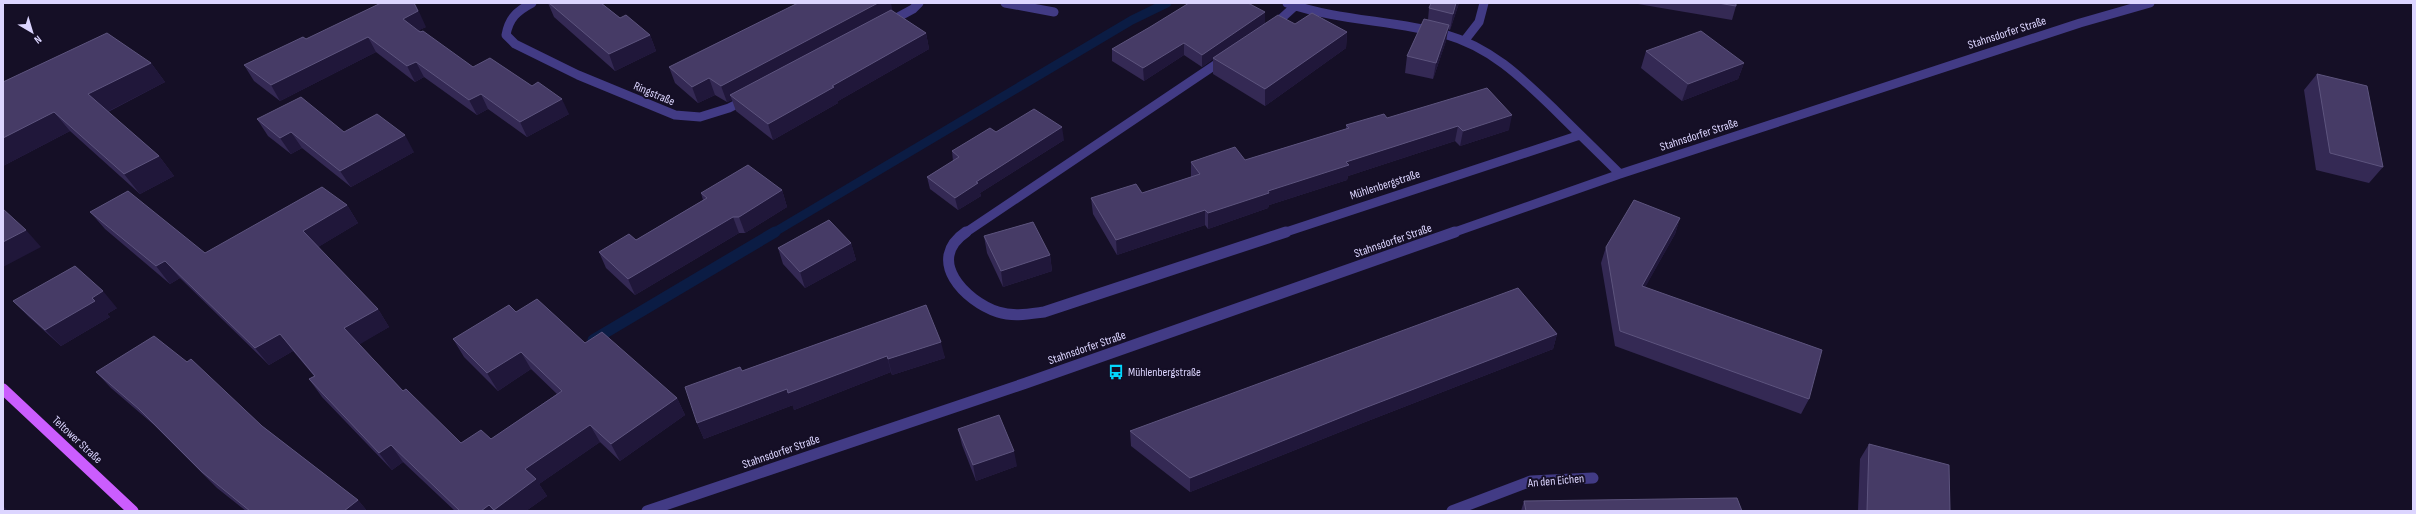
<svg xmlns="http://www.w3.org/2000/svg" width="2416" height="514" viewBox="0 0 2416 514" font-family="'Sofia Sans Condensed',sans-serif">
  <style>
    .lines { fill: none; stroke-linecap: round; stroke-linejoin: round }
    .stream-far1 { stroke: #0b1c44; stroke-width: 9 }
    .stream { stroke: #0b1c44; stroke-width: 11 }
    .minor-far1 { stroke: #423b85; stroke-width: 9 }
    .minor { stroke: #423b85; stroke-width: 11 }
    .major { stroke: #cb5dfe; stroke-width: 11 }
    .wall { fill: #342954 }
    .shaded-wall { fill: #20173a }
    .building { fill: #463b66; stroke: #5d547e }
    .labels { text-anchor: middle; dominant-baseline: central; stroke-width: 4; stroke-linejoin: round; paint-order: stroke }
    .street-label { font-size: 12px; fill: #dcd5ff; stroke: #150f26 }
    .poi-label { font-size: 12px; fill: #dcd5ff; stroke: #150f26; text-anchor: start }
  </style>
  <rect width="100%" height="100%" fill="#150f26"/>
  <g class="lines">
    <path class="stream-far1" d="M773,233l359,-213 35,-17"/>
    <path class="stream" d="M593,340l182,-108"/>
    <path class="minor-far1" d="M532,3c-15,8 -23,15 -26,32l9,9 63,31 97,40 25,2 29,-9 16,-8
      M1005,3l49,9
      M1287,3c51,18 105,17 157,31 46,13 76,42 109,74 22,22 45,44 67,66
      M889,22l24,-13 6,-6
      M1273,26l22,-20
      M1465,40l14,-18 5,-19
      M965,233l259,-174
      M1283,233l297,-98
      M1452,233l168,-59 460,-151 70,-20"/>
    <path class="minor" d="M966,232c-41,28 -1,69 32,80 15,5 31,2 46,0l242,-80
      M647,511l379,-128 429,-151
      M1452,511l79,-30 62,-3"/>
    <path class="major" d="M3,389l130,122"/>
  </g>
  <path class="wall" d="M548,3h53l19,15 30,17 6,16 -41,20 -61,-54z
    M1459,3l-9,27 -2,-1 -2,12 -13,38 -28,-6 2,-17 21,-36 1,-12z
    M1632,3h104v3l-4,14z
    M892,11l34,22 3,16 -91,52v2l-65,37 -37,-29 -4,-11 -5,2 -12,-7 -17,8 -23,-20 -6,-16z
    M1265,12v11l30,1 52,8 -1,16 -81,58 -52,-32v-15l-11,8 -18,-12 -40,26 -32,-20v-12z
    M426,27l-7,3 54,37 96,47 -42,23 -39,-28 -11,6 -53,-38 -9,5 -39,-30 -96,49 -26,-20 -10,-16 62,-26z
    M1646,51l98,12 -6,16 -56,22 -41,-33z
    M151,63l14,19 -57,30 51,44 15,20 -34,18 -70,-63 -67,35v-84z
    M2317,74l66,93 -14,16 -53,-13 -12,-80z
    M1387,118l122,12 -49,16 -5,-5 -107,35 -1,4 -78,25 -1,3 -60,21 -3,-4 -88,30 -24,-41 -2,-16 51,-5 49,-16v-15l54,-2 101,-31v-4z
    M257,119l87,13 70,20 -63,35 -49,-39 -11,6 -23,-18z
    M996,132l68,8 -84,53 1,3 -23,14 -28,-21 -3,-12 26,-16 -1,-10z
    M782,190l5,17 -42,26h-6l-104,62 -29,-27 -7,-16 37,-12 67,-40 -2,-7z
    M347,205l11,18 -40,24 60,62 11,18 -30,17 44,47 58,52 30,-4 66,-45 -26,-25 -33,22 -34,-34 -11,-18 63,-27 69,31 92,55 8,17 -65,46 -20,-19 -61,42 8,12 -21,15h-71l-52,-49 -11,8 -70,-73 -13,-18 5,-3 -21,-25 -24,14 -89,-87 -10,6 -65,-55 -15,-17 115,41z
    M1680,218l-5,16 -30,53 164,112 -8,15 -186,-68 -14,-83 5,-16z
    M984,236l66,19 2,16 -49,16 -16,-34z
    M851,243l5,17 -51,28 -22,-24 -5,-16z
    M13,301l104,7 -10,6 3,3 -49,29 -32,-29z
    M926,305l19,53 -53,17 -1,-3 -97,38 -1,-5 -89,34 -7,-16 45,-52z
    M1557,334l-4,15 -193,75 -170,68 -59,-46 -1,-15z
    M96,372l166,54 96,74 9,11h-121l-29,-23 -63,-63 -43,-37z
    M958,429l59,37 -41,15 -14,-36z
    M1869,444l81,67h-92l2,-52z
    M1524,501l218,10h-221z"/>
  <path class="shaded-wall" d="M878,3h13l2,10 -163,82 2,5 -5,2 -6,-16z
    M1456,3h3l-9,27 3,-16z
    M416,5l10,22 -15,7 -8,-15z
    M1265,12v13l-52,33v1l-11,8v-12z
    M1449,25l-3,16 -13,38 3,-16z
    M1347,32l-1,16 -81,58v-17z
    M926,33l3,16 -91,52v2l-65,37 -5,-16 64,-38z
    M650,35l6,16 -41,20 -6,-17z
    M368,37l8,15 -96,49 -9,-16z
    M1184,43v12l-40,26 -1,-13z
    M416,62l8,15 -9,5 -8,-16z
    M151,63l14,19 -62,32 -15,-20z
    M1744,63l-6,16 -56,22 6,-17z
    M709,78l6,17 -17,8 -6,-16z
    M481,94l7,15 -11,6 -8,-15z
    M562,99l7,15 -42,23 -7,-15z
    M54,112l16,19 -67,35v-28z
    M1512,115l-3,15 -49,16 3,-15z
    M1458,126l-3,15 -107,35 -1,4 -78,25 -1,3 -60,21v-16l138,-51z
    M1062,127l2,13 -84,53 1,3 -23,14 -3,-12 21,-16z
    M291,132l11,16 -11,6 -11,-16z
    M405,135l9,17 -63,35 -11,-16z
    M159,156l15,20 -34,18 -16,-20z
    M782,190l5,17 -42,26 -6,-16z
    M347,205l11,18 -43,26 -12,-18z
    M1205,210v15l-88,30 -1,-15z
    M733,217l6,16 -104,62 -7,-16z
    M1680,218l-5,16 -38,68 5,-16z
    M26,230l15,17 -38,20v-25z
    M851,243l5,17 -51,28 -5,-16z
    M1050,255l2,16 -49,16 -2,-16z
    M165,261l15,17 -10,6 -14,-18z
    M103,291l14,17 -10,6 3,3 -49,29 -16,-16 47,-32z
    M378,309l11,18 -32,19 -13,-18z
    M280,334l13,17 -24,14 -14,-17z
    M1557,334l-4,15 -193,75 -170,68v-14l172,-69z
    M941,342l4,16 -53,17 -4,-16z
    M521,352l10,17 -33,22 -11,-18z
    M887,356l4,16 -97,38 -6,-17z
    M787,389l6,16 -89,34 -7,-16z
    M677,398l8,17 -65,46 -9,-17z
    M590,425l10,17 -61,42 8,12 -21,15h-31l-1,-1 31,-41z
    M391,445l12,17 -11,8 -13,-17z
    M1014,451l3,15 -41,15 -3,-16z
    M358,500l9,11h-23z
    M489,505l4,6h-12z
    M3,506l5,5h-5z"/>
  <path class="building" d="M381,3h33l4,8 -15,8 17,13 3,-1 50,36 17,-9 42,28 6,-4 24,17 -42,23 -39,-28 -12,6 -53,-38 -9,4 -39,-29 -97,48 -27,-20 59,-28 3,2z
    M549,3h52l19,15 6,-3 24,20 -41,19z
    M798,3h80l-157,83 -12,-8 -17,9 -23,-20z
    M1189,3h59l17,9 -63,43 -18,-12 -41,25 -31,-19 38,-22z
    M1431,3h25l-3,11 -24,-6z
    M1718,3h18v3z
    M891,10l35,23 -94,53 2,1 -66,37 -38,-29z
    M1312,13l35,19 -82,57 -52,-31 65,-43 17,9z
    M1424,19l25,6 -13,38 -29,-7z
    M1701,31l43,32 -56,21 -42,-33z
    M107,33l44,30 -63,31 71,62 -35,18 -70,-62 -51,26v-56z
    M2317,74l50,12 16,81 -53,-14z
    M1487,88l25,27 -49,16 -5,-5 -112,36 3,3 -81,26 1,2 -61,20 -3,-3 -89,30 -25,-42 45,-14 6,9 58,-19 -9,-12 44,-15 10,13 104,-32 -3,-3 38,-11 3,4z
    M301,97l43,35 33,-18 28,21 -65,36 -49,-39 -11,6 -23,-19z
    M1034,109l28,18 -86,55 2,1 -23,15 -28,-21 32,-20 -7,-6 38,-23 6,4z
    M748,165l34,25 -43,27h-6l-105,62 -29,-27 30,-18 7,6 71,-42 -6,-5z
    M322,187l25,18 -44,26 75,78 -34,19 59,63 3,-2 55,54 20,-13 10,9 71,-48 -41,-39 -34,21 -34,-34 56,-34 7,7 21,-13 48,44 17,-11 75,66 -66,46 -21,-19 -65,44 11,10 -42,31 -5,-5 -8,6h-21l-69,-66 -12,8 -70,-74 6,-3 -35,-42 -25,14 -90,-87 -9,5 -66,-54 38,-21 77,62z
    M1634,200l46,18 -38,68 180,64 -13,49 -189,-68 -14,-84z
    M3,209l23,21 -23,12z
    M829,220l22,23 -51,29 -22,-24z
    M1033,222l17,33 -49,16 -17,-35z
    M75,266l28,25 -11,7 3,3 -50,29 -32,-29z
    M1518,288l39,46 -195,75 -172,69 -60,-47z
    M926,305l15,37 -53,17 -1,-3 -99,37 -1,-4 -90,34 -12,-36 55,-20 2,4z
    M154,336l33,26 4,-3 71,67 96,74 -14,11h-94l-48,-39 -63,-63 -43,-37z
    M999,415l15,36 -41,14 -15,-36z
    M1869,444l80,21 1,46h-83z
    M1737,498l5,13h-216l-2,-10z"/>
  <defs>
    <symbol id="bus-bare" viewBox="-9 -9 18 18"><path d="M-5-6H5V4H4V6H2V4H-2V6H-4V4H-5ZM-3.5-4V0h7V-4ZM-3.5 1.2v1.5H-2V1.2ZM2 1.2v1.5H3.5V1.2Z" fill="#03d6fd" stroke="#150f26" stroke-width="2.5" paint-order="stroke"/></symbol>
  </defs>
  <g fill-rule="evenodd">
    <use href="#bus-bare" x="1105" y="361" width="22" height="22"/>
  </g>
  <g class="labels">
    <g class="street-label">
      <text transform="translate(2007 33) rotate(-18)">Stahnsdorfer Straße</text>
      <text transform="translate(654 94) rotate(23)">Ringstraße</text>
      <text transform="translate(1699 135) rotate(-18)">Stahnsdorfer Straße</text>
      <text transform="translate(1385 185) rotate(-18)">Mühlenbergstraße</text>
      <text transform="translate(1393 241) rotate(-19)">Stahnsdorfer Straße</text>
      <text transform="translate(1087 348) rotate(-19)">Stahnsdorfer Straße</text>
      <text transform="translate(77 440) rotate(43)">Teltower Straße</text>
      <text transform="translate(781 452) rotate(-19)">Stahnsdorfer Straße</text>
      <text transform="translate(1556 481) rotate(-5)">An den Eichen</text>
    </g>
    <g class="poi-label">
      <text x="1128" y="372">Mühlenbergstraße</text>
    </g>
  </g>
  <rect width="2416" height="514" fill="none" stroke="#dcd5ff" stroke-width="8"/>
  <g transform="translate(32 32) rotate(142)" stroke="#150f26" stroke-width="3" paint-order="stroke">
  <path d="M0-3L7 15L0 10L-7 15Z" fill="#dcd5ff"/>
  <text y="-6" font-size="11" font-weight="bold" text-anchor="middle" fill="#dcd5ff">N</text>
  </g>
</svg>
